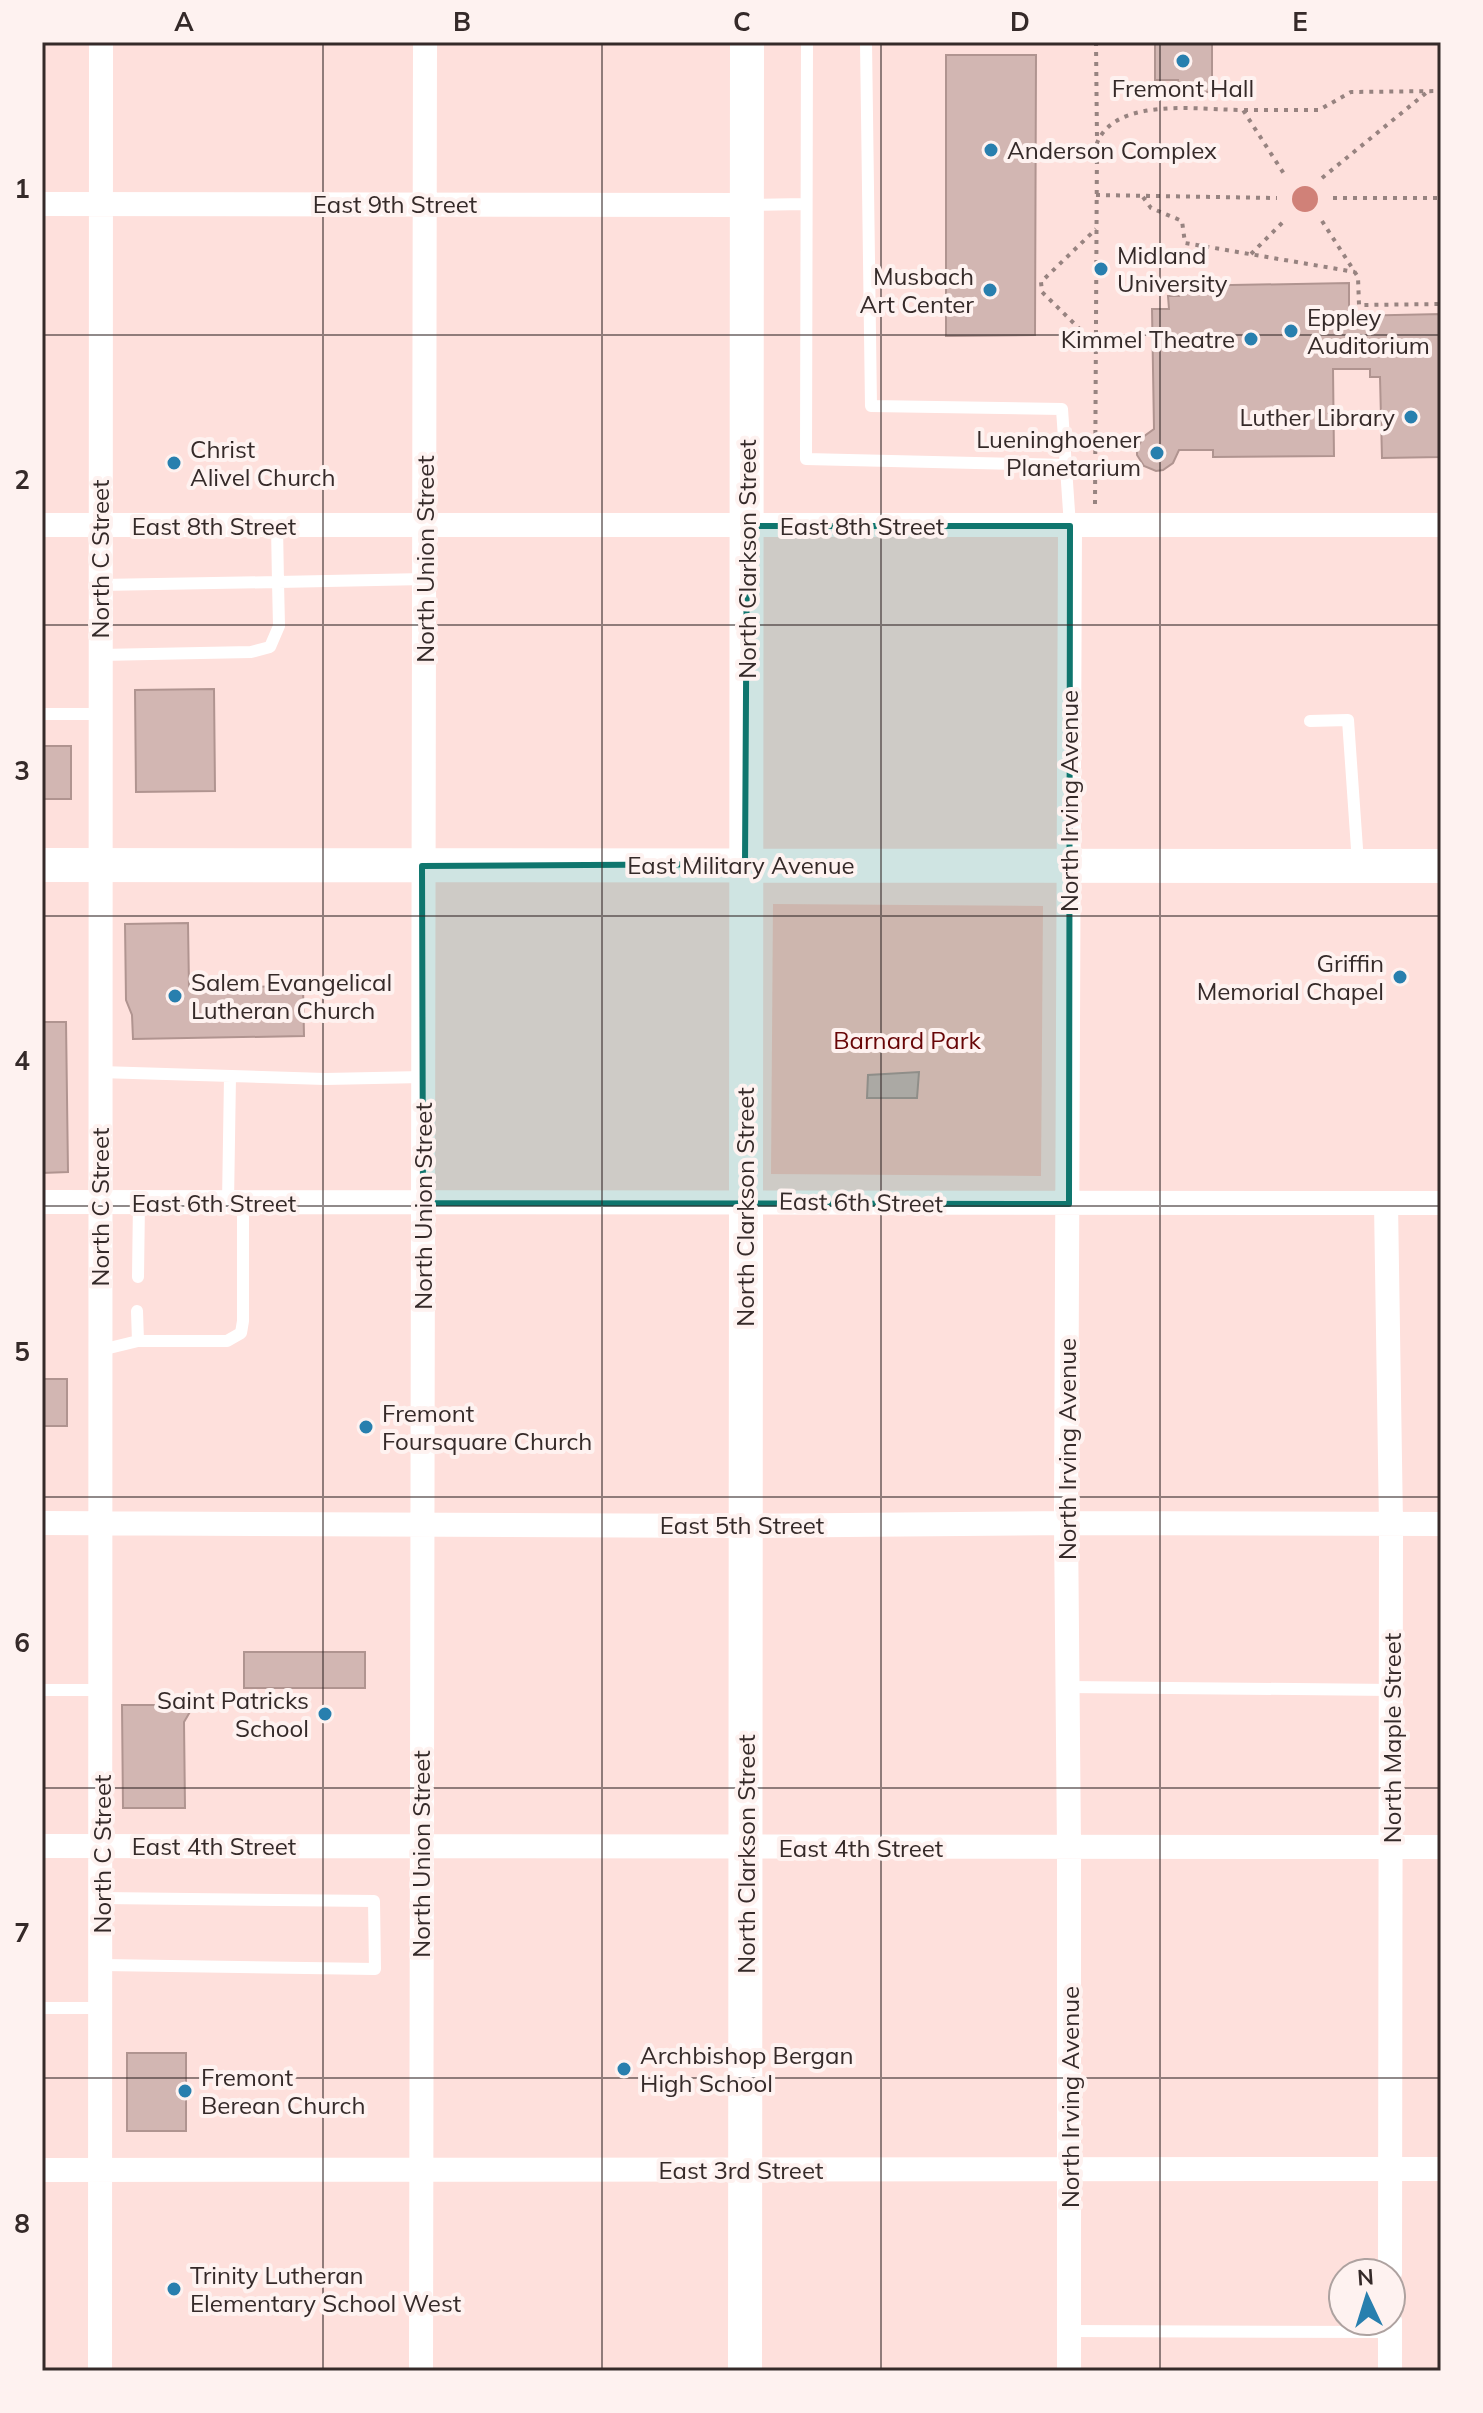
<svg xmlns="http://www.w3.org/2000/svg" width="1483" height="2413" viewBox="0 0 1483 2413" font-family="Mulish,sans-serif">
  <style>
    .green { fill: #fdc6be }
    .water { fill: #d08178 }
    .building { fill: #d2b6b2; stroke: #b09490; stroke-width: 2 }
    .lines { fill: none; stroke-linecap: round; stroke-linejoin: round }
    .path { stroke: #978380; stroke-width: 4; stroke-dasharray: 4 6; stroke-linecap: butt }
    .lane { stroke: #fff; stroke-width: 12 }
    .street { stroke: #fff; stroke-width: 24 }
    .secondary { stroke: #fff; stroke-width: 34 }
    .marked { fill: #0f766e; fill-opacity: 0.2; stroke: #0f766e; stroke-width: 6; stroke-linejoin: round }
    .grid { fill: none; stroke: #352a29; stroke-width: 2; stroke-opacity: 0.55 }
    .poi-dot { fill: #287fae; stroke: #fef2f0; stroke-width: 3 }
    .labels { text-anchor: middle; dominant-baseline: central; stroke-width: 8; stroke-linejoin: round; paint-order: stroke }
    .poi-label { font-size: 24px; fill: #352a29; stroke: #fef2f0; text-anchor: start }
    .street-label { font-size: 24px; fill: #352a29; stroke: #fef2f0 }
    .park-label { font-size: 24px; fill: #680507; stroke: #fef2f0 }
    .neatline { fill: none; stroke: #352a29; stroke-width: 3 }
    .grid-label { font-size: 26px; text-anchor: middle; font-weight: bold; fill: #352a29 }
  </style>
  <rect width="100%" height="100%" fill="#fee0dc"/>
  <path class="green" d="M773,904l270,2 -2,270 -270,-2z"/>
  <path class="water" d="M1292 199a13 13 0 1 1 26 0a13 13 0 1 1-26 0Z"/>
  <path class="building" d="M1155,42h57v50h-34v-12h-23z
    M946,55h90l-1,280 -89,1z
    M1349,283v33l92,-2v143l-59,1 -2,-81h-10v-8h-37l1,87 -121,1v-7h-34l-6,13 -10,7 -7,1 -12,-5 -7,-11v-6l6,-12 11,-8 -2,-120h17l-1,-13h11v-10z
    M214,689l1,102 -79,1 -1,-102z
    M42,746h29v53h-29z
    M188,923l1,65 114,-2 1,50 -171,3 -1,-24 -6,-15 -1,-76z
    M42,1022h24l2,150 -26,1z
    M919,1072l-2,26h-50l1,-23z
    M42,1379h25v47h-25z
    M244,1652h121v36h-121z
    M122,1705h72l-10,17 1,86h-62z
    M127,2053h59v78h-59z"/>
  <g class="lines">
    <path class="path" d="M1096,42l1,98
      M1244,110h75l32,-18 90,-1
      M1322,178l104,-85
      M1096,195l181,3
      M1143,197l8,11 31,13 3,22 170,29
      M1333,198h108
      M1322,221l36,56 1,28 82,-1
      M1251,254l35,-35
      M1095,344l-53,-52 -1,-10 55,-53
      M1095,504l2,-361c19,-47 103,-33 146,-33l43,67"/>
    <path class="lane" d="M807,42l-1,417 260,6
      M866,42l5,364 191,3 8,117
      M751,205l54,-1
      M100,585l178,-3 -1,-56
      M100,655l151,-3 19,-5 9,-21 -1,-44 147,-3
      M42,714h58
      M1310,721l38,-1 10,143
      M100,1072l225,7 98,-2
      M228,1203l2,-127
      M138,1277l1,-75
      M137,1311l1,30
      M101,1350l37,-9h89l14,-8 2,-12v-118
      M1068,1687l324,3
      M42,1690h60
      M102,1898l272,3 1,68 -273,-4
      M42,2008h60
      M1069,2331l321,1"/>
    <path class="street" d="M42,204l705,1
      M42,525h1399
      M42,1202l1399,1
      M1386,1203l5,321 -1,749
      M42,1523l702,3 322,-3 375,1
      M42,1846l1399,1
      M42,2170l1399,-1
      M1390,2321v50
      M100,2371l1,-2329
      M421,2371l4,-2329
      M1069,2371v-524l-3,-324 4,-997"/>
    <path class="secondary" d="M42,865l1399,1
      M745,2371l2,-2329"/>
  </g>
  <path class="marked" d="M747,526h323l-1,678 -646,-1 -1,-337 323,-2z"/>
  <path class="grid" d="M323,42v2329M602,42v2329M881,42v2329M1160,42v2329M42,335h1399M42,625h1399M42,916h1399M42,1206h1399M42,1497h1399M42,1788h1399M42,2078h1399"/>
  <g class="poi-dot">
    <circle cx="1183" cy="61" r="8"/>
    <circle cx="991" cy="150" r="8"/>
    <circle cx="1101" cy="269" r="8"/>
    <circle cx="990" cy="290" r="8"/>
    <circle cx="1291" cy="331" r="8"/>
    <circle cx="1251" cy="339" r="8"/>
    <circle cx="1411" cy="417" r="8"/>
    <circle cx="1157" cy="453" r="8"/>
    <circle cx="174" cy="463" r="8"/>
    <circle cx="1400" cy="977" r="8"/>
    <circle cx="175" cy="996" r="8"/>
    <circle cx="366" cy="1427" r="8"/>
    <circle cx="325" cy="1714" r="8"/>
    <circle cx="624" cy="2069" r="8"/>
    <circle cx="185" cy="2091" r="8"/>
    <circle cx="174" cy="2289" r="8"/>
  </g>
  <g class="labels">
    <g class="poi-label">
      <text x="1183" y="88" text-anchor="middle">Fremont Hall</text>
      <text x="1007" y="150">Anderson Complex</text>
      <text x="1117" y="255">Midland<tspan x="1117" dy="28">University</tspan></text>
      <text x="974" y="276" text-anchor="end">Musbach<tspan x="974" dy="28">Art Center</tspan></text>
      <text x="1307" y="317">Eppley<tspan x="1307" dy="28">Auditorium</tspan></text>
      <text x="1235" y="339" text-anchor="end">Kimmel Theatre</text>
      <text x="1395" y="417" text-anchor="end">Luther Library</text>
      <text x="1141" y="439" text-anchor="end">Lueninghoener<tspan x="1141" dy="28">Planetarium</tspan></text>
      <text x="190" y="449">Christ<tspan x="190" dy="28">Alivel Church</tspan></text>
      <text x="1384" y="963" text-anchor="end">Griffin<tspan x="1384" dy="28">Memorial Chapel</tspan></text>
      <text x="191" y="982">Salem Evangelical<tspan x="191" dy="28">Lutheran Church</tspan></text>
      <text x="382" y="1413">Fremont<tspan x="382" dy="28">Foursquare Church</tspan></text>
      <text x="309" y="1700" text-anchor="end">Saint Patricks<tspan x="309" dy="28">School</tspan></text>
      <text x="640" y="2055">Archbishop Bergan<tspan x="640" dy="28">High School</tspan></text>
      <text x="201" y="2077">Fremont<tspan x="201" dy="28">Berean Church</tspan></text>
      <text x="190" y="2275">Trinity Lutheran<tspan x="190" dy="28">Elementary School West</tspan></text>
    </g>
    <g class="street-label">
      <text x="395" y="204">East 9th Street</text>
      <text x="214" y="526">East 8th Street</text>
      <text x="862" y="526">East 8th Street</text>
      <text transform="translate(100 559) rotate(-90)">North C Street</text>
      <text transform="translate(425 559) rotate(-90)">North Union Street</text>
      <text transform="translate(747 559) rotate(-90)">North Clarkson Street</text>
      <text transform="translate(1069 801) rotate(-90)">North Irving Avenue</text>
      <text x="741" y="865">East Military Avenue</text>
      <text transform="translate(861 1202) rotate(1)">East 6th Street</text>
      <text x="214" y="1203">East 6th Street</text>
      <text transform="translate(423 1206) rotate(-90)">North Union Street</text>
      <text transform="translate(100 1207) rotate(-90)">North C Street</text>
      <text transform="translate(745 1207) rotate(-90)">North Clarkson Street</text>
      <text transform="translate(1067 1449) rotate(-90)">North Irving Avenue</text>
      <text x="742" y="1525">East 5th Street</text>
      <text transform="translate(1392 1738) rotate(-90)">North Maple Street</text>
      <text x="214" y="1846">East 4th Street</text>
      <text x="861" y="1848">East 4th Street</text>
      <text transform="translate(102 1854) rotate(-90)">North C Street</text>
      <text transform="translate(421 1854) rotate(-90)">North Union Street</text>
      <text transform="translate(746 1854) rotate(-90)">North Clarkson Street</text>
      <text transform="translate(1070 2097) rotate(-90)">North Irving Avenue</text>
      <text x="741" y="2170">East 3rd Street</text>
    </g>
    <g class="park-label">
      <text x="907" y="1040">Barnard Park</text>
    </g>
  </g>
  <rect width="1483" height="2413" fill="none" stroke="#fef2f0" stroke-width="88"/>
  <g transform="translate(1367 2297) rotate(356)"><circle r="38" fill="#fef2f0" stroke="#aea2a0" stroke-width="2"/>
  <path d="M0-6L14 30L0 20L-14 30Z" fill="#287fae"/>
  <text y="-12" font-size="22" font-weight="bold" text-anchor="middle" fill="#352a29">N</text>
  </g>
  <rect x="44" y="44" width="1395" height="2325" class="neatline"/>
  <g class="grid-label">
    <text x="184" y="31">A</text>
    <text x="462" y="31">B</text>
    <text x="742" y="31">C</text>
    <text x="1020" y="31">D</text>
    <text x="1300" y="31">E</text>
    <text x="22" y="198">1</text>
    <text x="22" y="489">2</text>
    <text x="22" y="780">3</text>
    <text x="22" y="1070">4</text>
    <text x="22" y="1361">5</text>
    <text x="22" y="1652">6</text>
    <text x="22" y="1942">7</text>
    <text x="22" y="2233">8</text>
  </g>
</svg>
